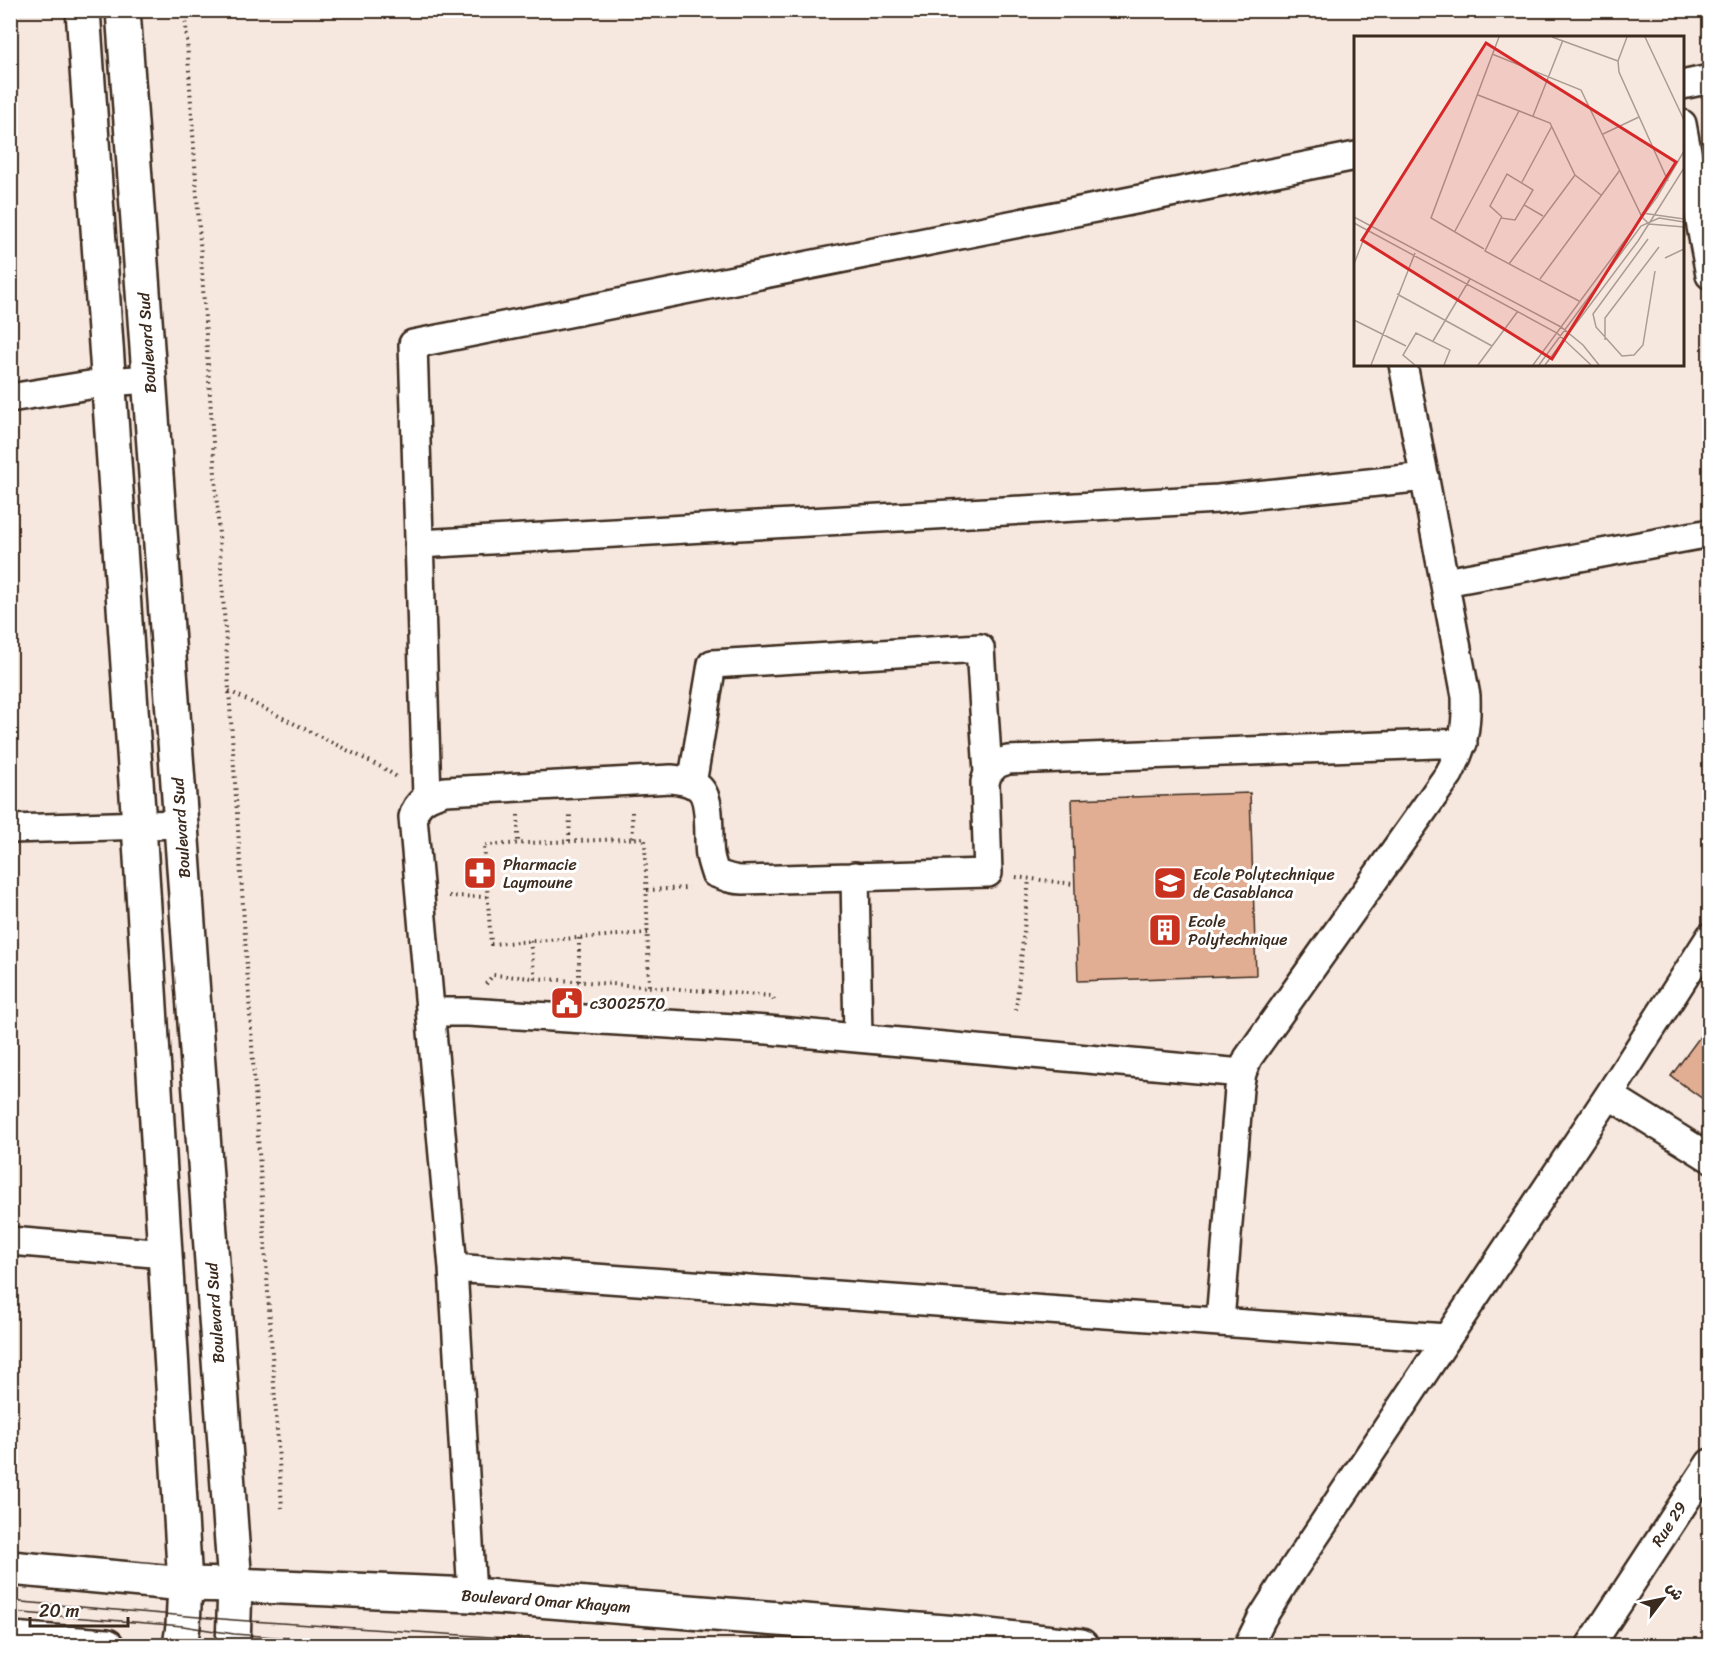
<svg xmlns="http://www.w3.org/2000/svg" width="1720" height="1656" viewBox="0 0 1720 1656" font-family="Sriracha,'Playpen Sans Arabic',sans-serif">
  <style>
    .building { fill: #e1ae93; stroke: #3b2a1e; stroke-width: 1.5 }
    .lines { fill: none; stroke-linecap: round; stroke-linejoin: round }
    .minor-casing { stroke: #3b2a1e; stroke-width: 32 }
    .tertiary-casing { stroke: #3b2a1e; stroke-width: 38 }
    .secondary-casing { stroke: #3b2a1e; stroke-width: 38 }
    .path { stroke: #3b2a1e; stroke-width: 4; stroke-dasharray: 1.5 4.5; stroke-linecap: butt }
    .minor { stroke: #fff; stroke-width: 27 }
    .tertiary { stroke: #fff; stroke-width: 33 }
    .secondary { stroke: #fff; stroke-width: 33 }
    .tram { stroke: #3b2a1e; stroke-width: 1.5 }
    .labels { text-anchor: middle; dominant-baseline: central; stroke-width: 6; stroke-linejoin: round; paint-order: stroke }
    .street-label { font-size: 16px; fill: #3b2a1e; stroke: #fff }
    .poi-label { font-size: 16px; fill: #3b2a1e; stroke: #fff; text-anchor: start }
    .inset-road { fill: none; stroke: #ab9b92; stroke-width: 1.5 }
    .view { fill: #d62828; fill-opacity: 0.15; stroke: #d62828; stroke-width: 3 }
    .inset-edge { fill: none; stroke: #3b2a1e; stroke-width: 3 }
  </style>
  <rect width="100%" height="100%" fill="#f6e7df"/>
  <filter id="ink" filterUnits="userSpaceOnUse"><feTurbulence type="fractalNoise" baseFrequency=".0167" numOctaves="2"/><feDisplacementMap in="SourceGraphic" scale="12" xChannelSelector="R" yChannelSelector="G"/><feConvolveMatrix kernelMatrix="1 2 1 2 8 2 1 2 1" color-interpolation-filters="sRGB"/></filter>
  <g filter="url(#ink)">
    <path class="building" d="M1250,793l6,182 -178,6 -6,-182z
      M1710,1023v81l-39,-28z"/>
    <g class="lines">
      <defs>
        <path id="minor" d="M1682,85l28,-6
          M1682,124l28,151
          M10,398l98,-16 41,-3
          M419,544l799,-45 207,-22
          M1445,582l265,-49
          M988,773l9,-9 11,-4 455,-17
          M427,797l-14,-453 943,-188
          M10,829l171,-5
          M855,876l3,162
          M430,1012h38l300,18 474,43
          M1609,1095l101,63
          M10,1241l155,13
          M453,1268l993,70
          M1220,1321l19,-232 3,-16 6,-15 201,-284c15,-28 18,-47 17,-78l-63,-332
          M472,1595l-19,-327 -40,-451c4,-17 17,-21 32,-26l226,-12c10,1 19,2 27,8 15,11 9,51 12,68 1,6 3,12 5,18 10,4 18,7 28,7l245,-7 -3,-91 3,-9 -8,-125 -268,16 -20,120
          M1248,1646l14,-28 22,-35 325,-488 101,-158
          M1590,1646l120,-183"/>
        <path id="tertiary" d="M10,1568l175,16 50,1 237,10 498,39 111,12
          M10,1639l97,7"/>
        <path id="secondary" d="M83,10l56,815 46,759 -2,42 -3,20
          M123,10l112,1575 -2,61"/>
      </defs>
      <use href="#minor" class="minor-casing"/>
      <use href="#tertiary" class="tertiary-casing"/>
      <use href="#secondary" class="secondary-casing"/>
      <path class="path" d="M185,10l97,1498
        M229,691l154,77 14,9
        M632,812l1,26
        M518,815v28
        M569,841l1,-27
        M1016,877l58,7
        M647,890l42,-2
        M449,896l38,1
        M648,933l-157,11 -7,-99 161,-7 4,150
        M579,938v44
        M530,941l5,38
        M486,984l7,-9 279,21 2,4
        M1016,1010l13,-131"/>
      <use href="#minor" class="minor"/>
      <use href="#tertiary" class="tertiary"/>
      <use href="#secondary" class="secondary"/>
      <path class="tram" d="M10,1601l224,19 392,26
        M10,1612l173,14 51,8 156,12"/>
    </g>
  </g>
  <defs>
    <symbol id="pharmacy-square" viewBox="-11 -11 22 22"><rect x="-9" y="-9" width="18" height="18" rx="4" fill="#c8321e" stroke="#fff"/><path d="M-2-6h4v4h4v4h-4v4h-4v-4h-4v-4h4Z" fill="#fff"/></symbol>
    <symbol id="university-square" viewBox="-11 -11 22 22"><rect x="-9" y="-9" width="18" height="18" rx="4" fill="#c8321e" stroke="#fff"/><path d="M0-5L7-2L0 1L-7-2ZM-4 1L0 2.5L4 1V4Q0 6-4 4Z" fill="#fff"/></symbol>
    <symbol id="building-square" viewBox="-11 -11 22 22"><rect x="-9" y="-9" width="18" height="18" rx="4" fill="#c8321e" stroke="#fff"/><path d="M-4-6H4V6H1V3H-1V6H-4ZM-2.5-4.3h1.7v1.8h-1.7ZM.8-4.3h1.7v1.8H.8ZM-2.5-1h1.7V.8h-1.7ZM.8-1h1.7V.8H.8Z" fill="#fff"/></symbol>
    <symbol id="civic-square" viewBox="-11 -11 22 22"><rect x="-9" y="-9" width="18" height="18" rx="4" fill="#c8321e" stroke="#fff"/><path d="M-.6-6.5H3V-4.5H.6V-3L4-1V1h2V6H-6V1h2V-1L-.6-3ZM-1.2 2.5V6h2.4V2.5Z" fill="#fff"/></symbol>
  </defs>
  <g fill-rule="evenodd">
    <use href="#pharmacy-square" x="461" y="854" width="38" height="38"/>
    <use href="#university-square" x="1151" y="864" width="38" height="38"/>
    <use href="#building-square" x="1146" y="911" width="38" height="38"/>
    <use href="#civic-square" x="548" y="984" width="38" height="38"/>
  </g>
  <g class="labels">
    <g class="street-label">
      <text transform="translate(147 343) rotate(-94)">Boulevard Sud</text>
      <text transform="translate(181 828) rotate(-94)">Boulevard Sud</text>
      <text transform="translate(215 1313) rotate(-94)">Boulevard Sud</text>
      <text transform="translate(1669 1524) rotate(-57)">Rue 29</text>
      <text transform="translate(546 1601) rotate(4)">Boulevard Omar Khayam</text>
    </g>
    <g class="poi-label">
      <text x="503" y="864">Pharmacie<tspan x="503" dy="18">Laymoune</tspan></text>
      <text x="1193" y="874">Ecole Polytechnique<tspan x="1193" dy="18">de Casablanca</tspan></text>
      <text x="1188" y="921">Ecole<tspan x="1188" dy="18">Polytechnique</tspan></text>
      <text x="590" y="1003">c3002570</text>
    </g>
  </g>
  <g transform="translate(1354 36)">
    <rect width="330" height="330" fill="#f6e7df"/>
    <path class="inset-road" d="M198,1l66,24M273,1l-9,24 1,11 49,109M291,1l39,83M138,18l89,36 61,127 7,7 35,3M124,59l72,28 25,52 26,20M179,80l30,-76M249,98l36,-17M168,146l30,-56M170,169l19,11M288,177l42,6M0,181l207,110 22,18 16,20M148,181l-12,-11 17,-32 26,16 -18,30 -14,-2 -16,33 94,50M0,187l203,110 34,32M101,195l64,-120M294,203l-55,75 3,13 26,29 12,-1 9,-10 12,-74M130,213l-53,-31 68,-181M311,222l19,-9M0,228l14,-36M155,228l66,-89M186,243l80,-109M43,258l95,52M0,284l52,26M251,304v-22l54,-71M79,305l37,-62M17,329l44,-112M61,329l-12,-10 13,-22 34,17 -6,15M124,329l40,-54M179,329l124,-168 27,-46M185,329l102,-139 18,-8 25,4M191,329l93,-124 46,-73"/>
    <path class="view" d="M132,7l190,119 -124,197 -190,-119z"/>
    <rect width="330" height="330" class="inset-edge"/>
  </g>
  <rect width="1720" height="1656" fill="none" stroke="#fff" stroke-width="36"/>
  <rect x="18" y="18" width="1684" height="1620" fill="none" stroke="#3b2a1e" stroke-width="2" filter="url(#ink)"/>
  <g transform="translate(1663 1599) rotate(58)" stroke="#ffffff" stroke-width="4.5" paint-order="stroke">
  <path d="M0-4.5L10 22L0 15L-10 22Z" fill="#3b2a1e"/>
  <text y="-9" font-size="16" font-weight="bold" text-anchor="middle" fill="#3b2a1e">ش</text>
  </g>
  <path d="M30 1617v9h98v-9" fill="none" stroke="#3b2a1e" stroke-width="3"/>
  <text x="39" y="1617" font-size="18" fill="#3b2a1e" stroke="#ffffff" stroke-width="4.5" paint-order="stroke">20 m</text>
</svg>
